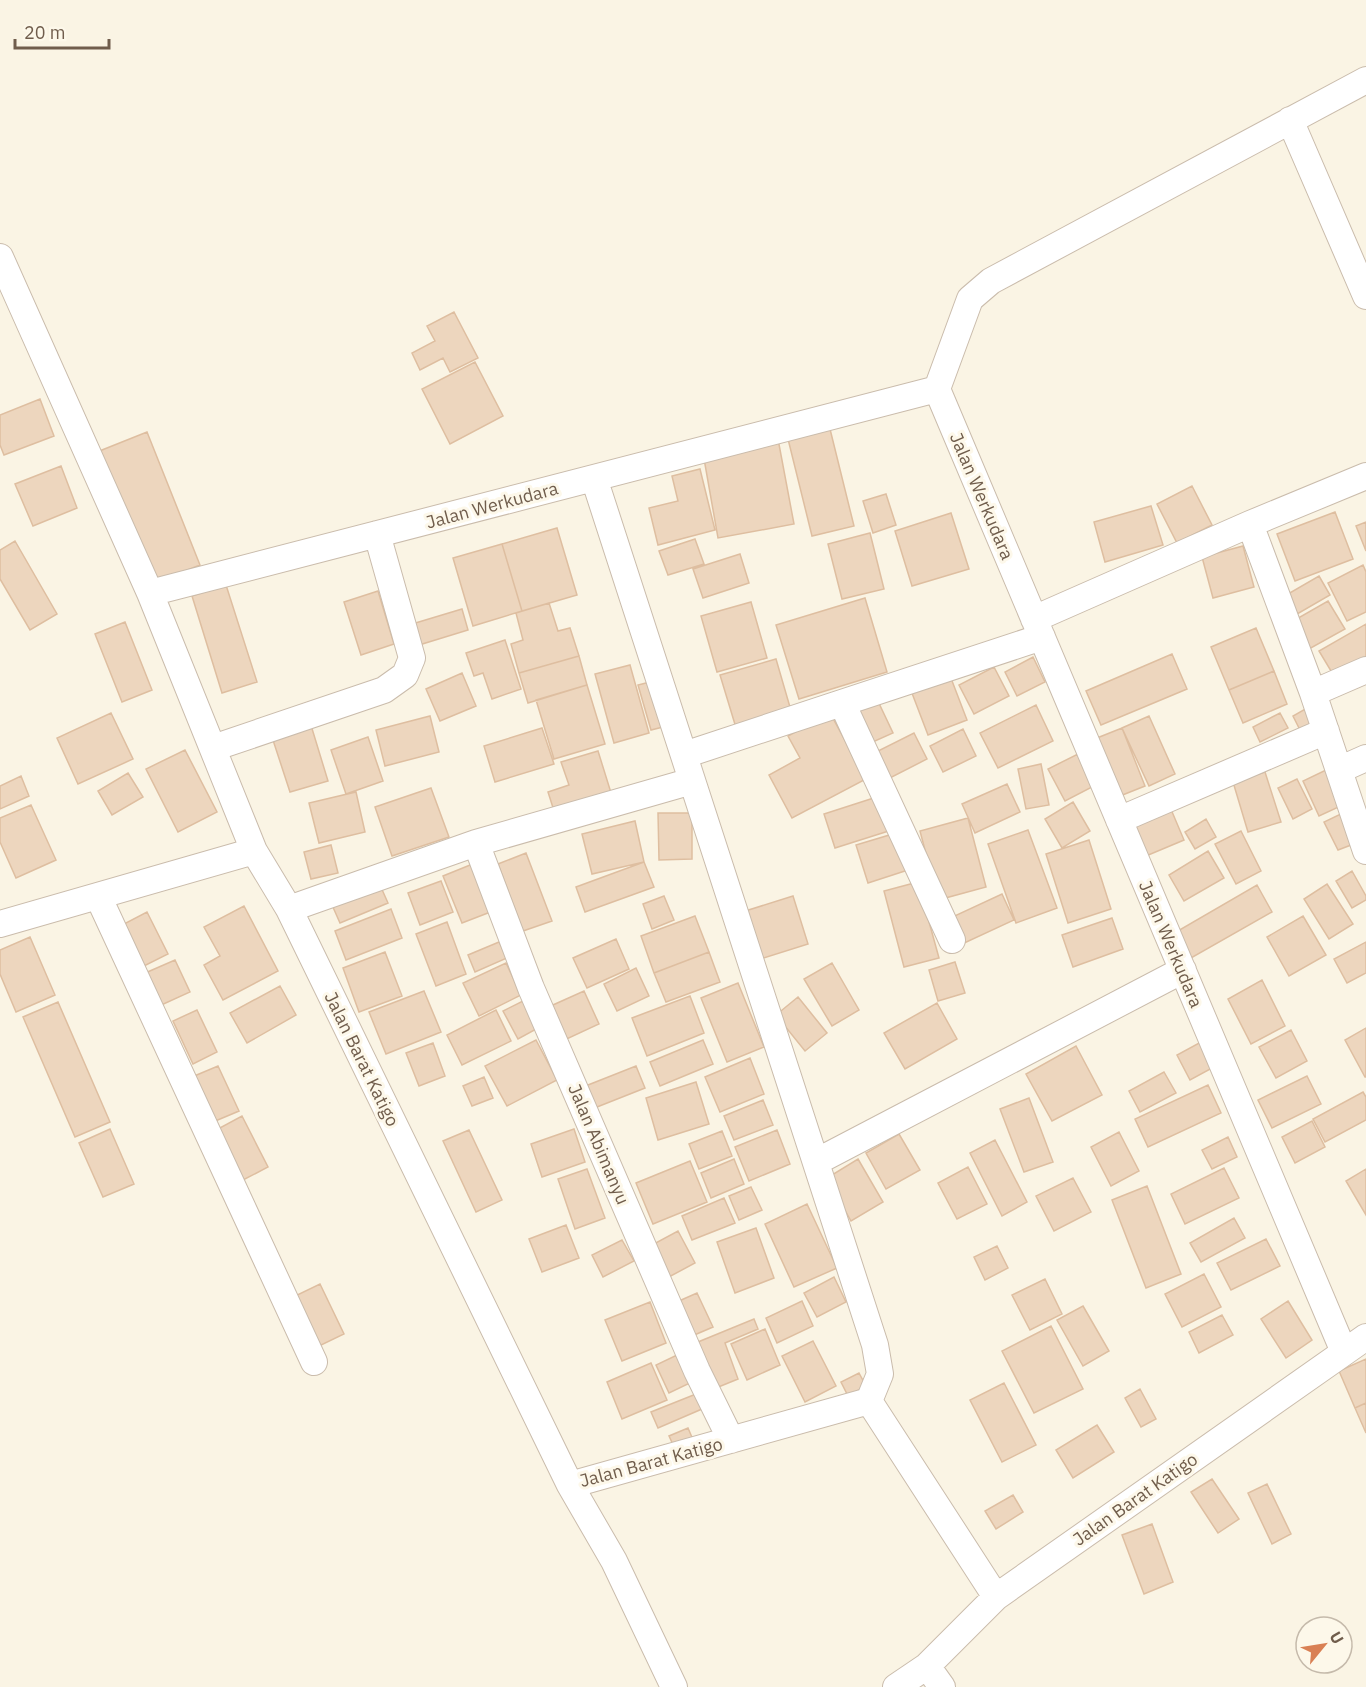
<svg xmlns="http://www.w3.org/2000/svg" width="1366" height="1687" viewBox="0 0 1366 1687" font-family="'IBM Plex Sans',sans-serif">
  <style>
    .building { fill: #edd6be; stroke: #debea0; stroke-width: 1.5 }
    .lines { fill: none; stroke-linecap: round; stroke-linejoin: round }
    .minor-casing { stroke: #cabcac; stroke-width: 28 }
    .minor { stroke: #fff; stroke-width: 26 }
    .labels { text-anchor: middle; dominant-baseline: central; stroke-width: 6; stroke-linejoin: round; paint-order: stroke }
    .street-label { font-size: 18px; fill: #705d4c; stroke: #fdf8ea }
  </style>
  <rect width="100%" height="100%" fill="#faf4e4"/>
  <path class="building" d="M454,312l24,46 -28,14 -7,-14 -23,12 -8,-17 23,-12 -8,-15z
    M475,362l28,54 -53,28 -28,-55z
    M40,399l14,37 -50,19 -4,-10v-30z
    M830,429l24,97 -42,10 -24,-97z
    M147,432l53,133 -50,20 -53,-133z
    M778,439l16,85 -76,14 -15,-85z
    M61,466l16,42 -44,18 -18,-42z
    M700,469l15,61 -57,15 -9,-37 29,-7 -6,-25z
    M1192,486l20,39 -35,18 -20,-39z
    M886,494l10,31 -23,8 -10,-32z
    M1151,506l12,39 -58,17 -11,-40z
    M1335,512l18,47 -58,22 -18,-47z
    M951,513l18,56 -57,17 -17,-55z
    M1366,522v29l-10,-25z
    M557,528l20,67 -55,16 -20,-67z
    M870,533l14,56 -42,10 -14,-55z
    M695,539l9,25 -36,11 -9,-24z
    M15,541l42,73 -27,16 -30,-51v-29z
    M502,544l20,67 -49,15 -20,-68z
    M1243,546l11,41 -41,11 -11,-41z
    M740,554l9,29 -46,15 -10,-29z
    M1363,565l3,7v40l-19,9 -19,-38z
    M1319,576l11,19 -38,22 -11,-19z
    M226,585l31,97 -35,11 -30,-97z
    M378,591l16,53 -33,11 -17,-53z
    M865,598l22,74 -88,27 -23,-74z
    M1328,601l17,28 -36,20 -16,-28z
    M751,602l16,56 -50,14 -16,-56z
    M549,603l9,28 12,-3 9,28 -60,17 -8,-29 12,-4 -7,-27z
    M462,609l6,21 -49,15 -7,-21z
    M125,622l27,68 -30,12 -27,-68z
    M1366,624v34l-32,18 -15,-25z
    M1256,628l18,43 -45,19 -18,-43z
    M505,640l16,49 -29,10 -9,-26 -9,3 -8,-23z
    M1172,654l15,35 -86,36 -15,-34z
    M579,656l8,29 -59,18 -9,-30z
    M1033,657l12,25 -28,14 -12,-24z
    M776,659l16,55 -55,17 -17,-56z
    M630,665l19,68 -35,10 -19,-69z
    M994,667l15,29 -35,18 -15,-29z
    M1274,671l13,33 -44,19 -14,-33z
    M462,673l14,33 -36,15 -14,-32z
    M949,673l18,47 -39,15 -18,-47z
    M658,680l13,45 -20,5 -13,-45z
    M587,685l18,59 -51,15 -18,-59z
    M876,697l17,36 -27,12 -17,-36z
    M1036,705l17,36 -55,27 -18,-35z
    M1307,708l8,16 -14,8 -8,-16z
    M111,713l22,46 -55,25 -21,-46z
    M830,713l36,66 -74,39 -23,-43 31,-17 -12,-22z
    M1280,713l8,15 -28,14 -7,-15z
    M430,716l9,36 -54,14 -9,-36z
    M1149,716l26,58 -26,12 -27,-58z
    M310,722l18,59 -38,11 -19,-58z
    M542,728l12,36 -59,18 -11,-36z
    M1122,728l23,58 -30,12 -23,-58z
    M963,729l13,27 -33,16 -13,-26z
    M914,733l13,26 -43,22 -14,-26z
    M368,737l15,44 -37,13 -15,-44z
    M185,750l32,62 -39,20 -32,-63z
    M598,751l14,45 -57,18 -7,-22 21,-7 -8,-23z
    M1078,754l16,32 -29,15 -17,-32z
    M1041,764l8,41 -23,4 -8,-40z
    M1326,770l17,35 -24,11 -16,-35z
    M1265,772l16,50 -33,10 -15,-50z
    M128,773l15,24 -31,18 -14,-24z
    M21,776l8,20 -29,13v-23z
    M1297,779l15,30 -19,10 -15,-31z
    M1007,784l13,28 -45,21 -13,-29z
    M431,788l18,49 -57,19 -17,-49z
    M356,792l9,40 -46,11 -10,-40z
    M883,795l12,34 -60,19 -11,-34z
    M1073,802l17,29 -28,17 -17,-29z
    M31,805l25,55 -40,18 -16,-36v-24z
    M1170,807l14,33 -38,16 -14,-34z
    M1349,810l10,32 -21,8 -14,-28z
    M658,813h34v46l-33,1z
    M968,818l18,69 -48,13 -18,-69z
    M1206,819l10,18 -21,12 -10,-17z
    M635,821l9,41 -52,12 -10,-40z
    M1028,830l29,78 -41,15 -28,-79z
    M1241,831l20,40 -25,13 -21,-40z
    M896,833l12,37 -40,13 -12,-38z
    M1089,840l22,69 -43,14 -22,-69z
    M331,845l7,28 -27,6 -7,-27z
    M1208,851l16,27 -40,23 -15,-26z
    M526,853l26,68 -29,10 -25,-67z
    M644,862l10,25 -69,25 -9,-25z
    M475,863l18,48 -31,12 -19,-47z
    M1352,871l14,25v4l-14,8 -16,-27z
    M441,881l12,31 -33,13 -12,-32z
    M918,882l21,76 -35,9 -20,-76z
    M1327,884l26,40 -24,15 -25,-40z
    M380,885l8,18 -48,20 -8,-18z
    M1257,885l15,27 -81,46 -15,-26z
    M1002,894l12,26 -54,25 -12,-26z
    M664,896l10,24 -22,9 -9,-25z
    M793,896l15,48 -51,16 -15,-48z
    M244,906l34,65 -55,29 -19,-35 16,-9 -16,-29z
    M391,909l11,29 -56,22 -11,-29z
    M147,912l21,42 -26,13 -20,-42z
    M695,916l14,36 -55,21 -13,-37z
    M1303,916l23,39 -37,21 -22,-39z
    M1112,918l11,31 -50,18 -11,-32z
    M447,922l19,52 -30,12 -20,-52z
    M30,937l25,58 -39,17 -16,-38v-24z
    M616,939l13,30 -42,19 -14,-30z
    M499,942l8,16 -32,14 -7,-17z
    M1366,942v31l-19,10 -13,-24z
    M385,952l17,44 -43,16 -16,-44z
    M709,952l11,30 -54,20 -12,-29z
    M175,960l15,32 -33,15 -14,-33z
    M955,962l10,31 -27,8 -9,-31z
    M506,963l15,32 -42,21 -16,-33z
    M832,963l27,47 -27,16 -28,-47z
    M636,968l13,28 -32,15 -13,-27z
    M1262,980l23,46 -34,18 -23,-45z
    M738,983l26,64 -37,15 -26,-64z
    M280,986l16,29 -49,28 -17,-30z
    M424,991l17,41 -55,22 -17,-42z
    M584,991l15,33 -41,19 -14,-34z
    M690,996l14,37 -57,23 -15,-38z
    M798,997l29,36 -22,18 -29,-36z
    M525,1000l15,27 -22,12 -15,-28z
    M58,1002l52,120 -35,15 -52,-120z
    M937,1003l20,36 -52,30 -21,-36z
    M197,1010l20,42 -24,12 -20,-43z
    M496,1010l15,31 -49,24 -15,-30z
    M1366,1028v49h-1l-20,-37z
    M1291,1030l16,31 -31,17 -17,-31z
    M536,1040l21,40 -50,26 -22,-40z
    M703,1040l10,24 -53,22 -10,-24z
    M1201,1042l13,25 -24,13 -13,-25z
    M433,1043l12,33 -26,10 -13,-33z
    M1076,1046l26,49 -50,26 -26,-47z
    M750,1058l14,36 -44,18 -15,-35z
    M218,1066l21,45 -26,11 -21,-45z
    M636,1066l9,22 -53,21 -9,-22z
    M1164,1072l12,21 -36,19 -11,-21z
    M1307,1076l14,28 -49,24 -14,-28z
    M484,1077l9,21 -21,8 -9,-20z
    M696,1082l13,42 -51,16 -12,-42z
    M1208,1085l13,28 -73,34 -13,-28z
    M1363,1092l3,5v23l-41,22 -12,-23z
    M1029,1098l24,64 -29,10 -24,-63z
    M763,1100l10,25 -39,15 -10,-24z
    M242,1116l26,51 -25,13 -27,-50z
    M1312,1121l13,26 -30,16 -13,-26z
    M110,1129l24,55 -31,13 -24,-54z
    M574,1129l11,33 -43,15 -11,-33z
    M469,1130l33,70 -26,12 -33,-71z
    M777,1130l13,34 -41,17 -14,-34z
    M722,1131l10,25 -33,13 -10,-25z
    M1119,1132l20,39 -28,15 -20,-39z
    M899,1134l21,36 -34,19 -20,-36z
    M1228,1137l9,20 -25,12 -10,-19z
    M995,1140l32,62 -25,14 -32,-63z
    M734,1159l10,25 -33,14 -10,-25z
    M858,1159l25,43 -32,19 -24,-43z
    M690,1161l17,41 -54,22 -17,-41z
    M968,1167l19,37 -30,15 -19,-36z
    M1224,1168l15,30 -54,26 -14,-30z
    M587,1169l18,49 -30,11 -17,-50z
    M1366,1169v46l-20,-34z
    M1073,1178l18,34 -37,19 -18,-35z
    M1147,1186l34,88 -35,14 -34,-88z
    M751,1187l11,23 -23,10 -10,-24z
    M724,1198l11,25 -43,17 -10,-24z
    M807,1204l30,64 -43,19 -29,-63z
    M1234,1218l11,20 -44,24 -11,-19z
    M566,1225l13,33 -37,14 -13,-33z
    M756,1228l18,50 -39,15 -18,-51z
    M678,1231l17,32 -28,15 -17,-32z
    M1266,1239l14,27 -49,24 -14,-27z
    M622,1240l12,21 -31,16 -11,-22z
    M997,1246l11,22 -23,12 -11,-23z
    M1204,1274l17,33 -39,20 -17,-33z
    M834,1277l12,25 -29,15 -13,-24z
    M1045,1279l17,35 -32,16 -18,-35z
    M320,1284l24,50 -27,13 -24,-50z
    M697,1293l16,34 -28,12 -15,-34z
    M802,1301l11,25 -36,17 -11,-25z
    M1288,1301l24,39 -26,18 -25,-39z
    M650,1302l16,41 -44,18 -17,-41z
    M1083,1306l26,45 -26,15 -26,-46z
    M1222,1315l11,20 -34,18 -10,-21z
    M754,1319l4,10 -33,14 13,36 -22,9 -18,-46z
    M1051,1326l32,63 -49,24 -32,-62z
    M765,1329l15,36 -33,15 -16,-36z
    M813,1341l23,45 -31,16 -23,-46z
    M677,1355l13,28 -21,10 -13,-28z
    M1366,1359v44l-11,5 -16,-37z
    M651,1363l16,37 -45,19 -15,-37z
    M859,1373l7,13 -18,10 -7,-14z
    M1004,1383l32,62 -34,17 -32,-62z
    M1140,1389l16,30 -15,8 -16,-29z
    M696,1394l6,15 -44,19 -7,-16z
    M1366,1403v30l-11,-25z
    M1097,1425l17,27 -41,26 -17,-28z
    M688,1428l6,14 -19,7 -6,-13z
    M1212,1479l27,40 -21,14 -27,-41z
    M1267,1484l24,50 -19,10 -24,-51z
    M1013,1495l10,17 -27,17 -11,-18z
    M1152,1524l21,58 -29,12 -22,-59z"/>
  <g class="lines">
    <defs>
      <path id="minor" d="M1290,120l76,176
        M0,257l150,336 104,258
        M937,389l407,963
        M937,389l33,-90 21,-18 375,-201
        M594,478l281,867 5,29 -11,27
        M1250,524l63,169 53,158
        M150,593l787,-204
        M1034,619l216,-95 116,-48
        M1313,693l53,-23
        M842,703l110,237
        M213,748l171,-58 21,-15 7,-17 -35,-124
        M684,755l358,-118
        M1339,770l27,-12
        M1119,820l207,-89
        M476,843l55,145 166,383 34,69
        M98,896l216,466
        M289,909l187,-66 216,-62
        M0,924l254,-73 35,58 281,576 299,-84 127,196 370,-260
        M816,1162l367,-192
        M570,1485l44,76 60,126
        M927,1666l15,21
        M896,1687l31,-21 69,-69"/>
    </defs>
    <use href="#minor" class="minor-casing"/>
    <use href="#minor" class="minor"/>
  </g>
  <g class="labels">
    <g class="street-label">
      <text transform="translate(982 496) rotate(67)">Jalan Werkudara</text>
      <text transform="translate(492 505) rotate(-15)">Jalan Werkudara</text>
      <text transform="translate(1171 944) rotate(67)">Jalan Werkudara</text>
      <text transform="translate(362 1059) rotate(64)">Jalan Barat Katigo</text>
      <text transform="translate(599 1144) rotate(67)">Jalan Abimanyu</text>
      <text transform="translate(651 1462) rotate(-15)">Jalan Barat Katigo</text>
      <text transform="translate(1135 1499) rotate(-35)">Jalan Barat Katigo</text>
    </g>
  </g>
  <g transform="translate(1324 1645) rotate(60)"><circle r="28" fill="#fdf8ea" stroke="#c5baab" stroke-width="1.5"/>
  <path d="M0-4.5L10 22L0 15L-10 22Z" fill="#d98054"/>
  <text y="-9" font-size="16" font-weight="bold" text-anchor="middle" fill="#705d4c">U</text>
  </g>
  <path d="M15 39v9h94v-9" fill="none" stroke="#705d4c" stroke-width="3"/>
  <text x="24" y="39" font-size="18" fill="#705d4c" stroke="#fdf8ea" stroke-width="4.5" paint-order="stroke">20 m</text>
</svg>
